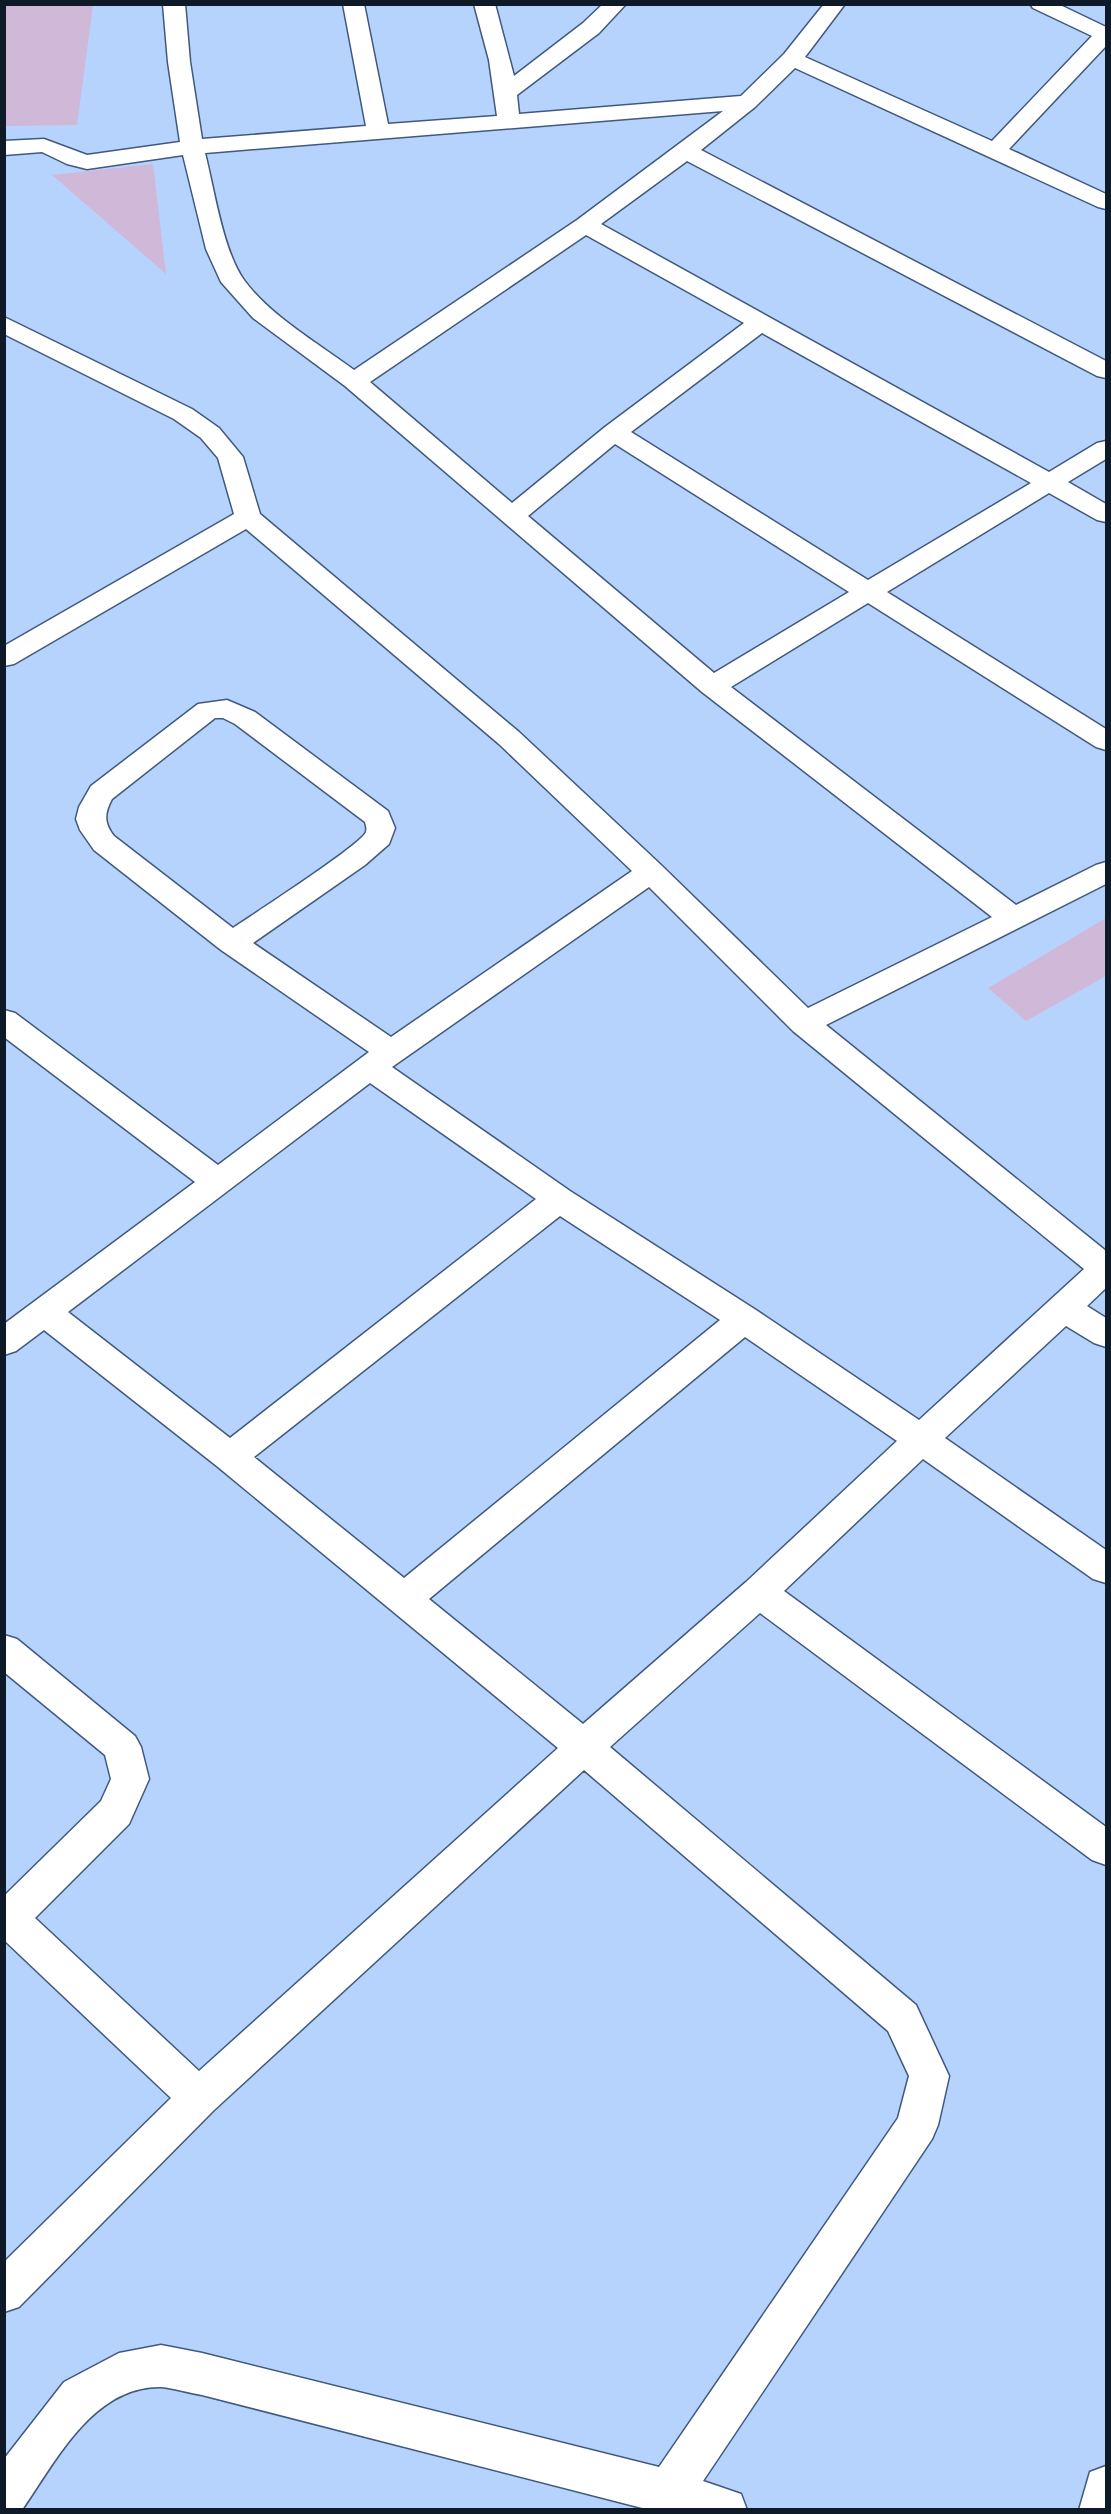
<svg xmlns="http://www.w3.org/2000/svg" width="1111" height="2514" viewBox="0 0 1111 2514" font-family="'Source Sans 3',sans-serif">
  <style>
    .green { fill: #d0b8d9 }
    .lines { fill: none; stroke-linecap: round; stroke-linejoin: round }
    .minor-casing { stroke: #40597d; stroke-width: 3 }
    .minor { fill: #fff; fill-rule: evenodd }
  </style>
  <rect width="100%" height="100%" fill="#b6d3fe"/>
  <path class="green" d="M4,5h89l-16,120 -72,1z
    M153,164l13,110 -114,-99z
    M1106,918v58l-80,45 -38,-33z"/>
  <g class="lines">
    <defs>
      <path id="minor" d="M163,4h22l5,58 12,77 164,-13 -23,-122h21l24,120 109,-8 -8,-56 -15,-56h21l19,72 69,-53 20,-19h23l-27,29 -82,62 2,19 222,-18 43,-42 40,-50h21l-40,53 187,84 100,-105 -59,-28 -3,-4h28l48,23v19l-97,103 97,45v15l-8,-2 -303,-139 -40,39 -54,43 405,211v17l-9,-2 -410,-215 -86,63 448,248 48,-29 9,-2v18l-38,23 38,22v18l-9,-2 -48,-27 -162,99 219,137v21l-10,-3 -228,-144 -137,84 285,218 80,-40 10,-3v22l-280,141 280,226v37l-19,18 19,12v29l-12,-4 -28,-17 -121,112 161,112v33l-13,-4 -170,-120 -139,132 322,236v38l-14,-5 -332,-247 -150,134 306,258 33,71 -11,49 -6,14 -229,342 38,13 6,16h-97l-448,-115c-13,-2 -28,-7 -41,-8 -68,-1 -105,74 -139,123h-18v-51l60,-77 55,-29 42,-8 41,8 457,114 239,-349 11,-42 -21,-45 -304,-261 -371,341 -194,196 -15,5v-50l167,-164 -167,-158v-44l97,-95 10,-22 -6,-24 -101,-83v-37l13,4 118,97 6,11 8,32 -20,45 -94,94 164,153 359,-323 -340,-281 -174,-137 -28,21 -12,4v-31l191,-142 -191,-145v-27l11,3 203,152 151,-113 -148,-102 -127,-100 -14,-20 -4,-11 3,-12 12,-21 107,-82 29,-4 28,12 133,99 7,17 -6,16 -24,21 -112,78 138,94 241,-166 -133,-127 -253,-215 -232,135 -10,2v-20l230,-132 -16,-56 -17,-20 -27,-19 -170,-85v-17l188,92 27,19 24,29 17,57 259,218 142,133 147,143 184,-91 -290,-225 -357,-306 -92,-68 -32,-36 -15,-33 -23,-94 -96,14 -20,-5 -25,-12 -38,3v-14l40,-2 43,16 93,-13 -12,-80zM723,111l-146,109 -223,150c-35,-26 -85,-55 -110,-90 -21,-29 -30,-92 -39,-127zM586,235l158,88 -139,104 -93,76 -142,-121zM762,333l269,150 -163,97 -237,-148zM615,444l234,148 -135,81 -186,-157zM215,718h8l12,6 130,98c1,4 2,6 1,10 -5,13 -114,83 -133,96l-119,-92c-10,-13 -10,-22 -2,-37zM649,887l144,144 291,238 -165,151 -163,-110 -186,-119 -178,-124zM370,1083l166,116 -306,239 -162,-126zM560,1216l160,104 -316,258 -150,-121zM745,1337l152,104 -151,141 -163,142 -154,-125z
        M1106,2466v44h-27l11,-38z"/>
    </defs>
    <use href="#minor" class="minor-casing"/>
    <use href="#minor" class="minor"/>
  </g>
  <rect width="1111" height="2514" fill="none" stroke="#0f1a29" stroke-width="12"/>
</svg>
